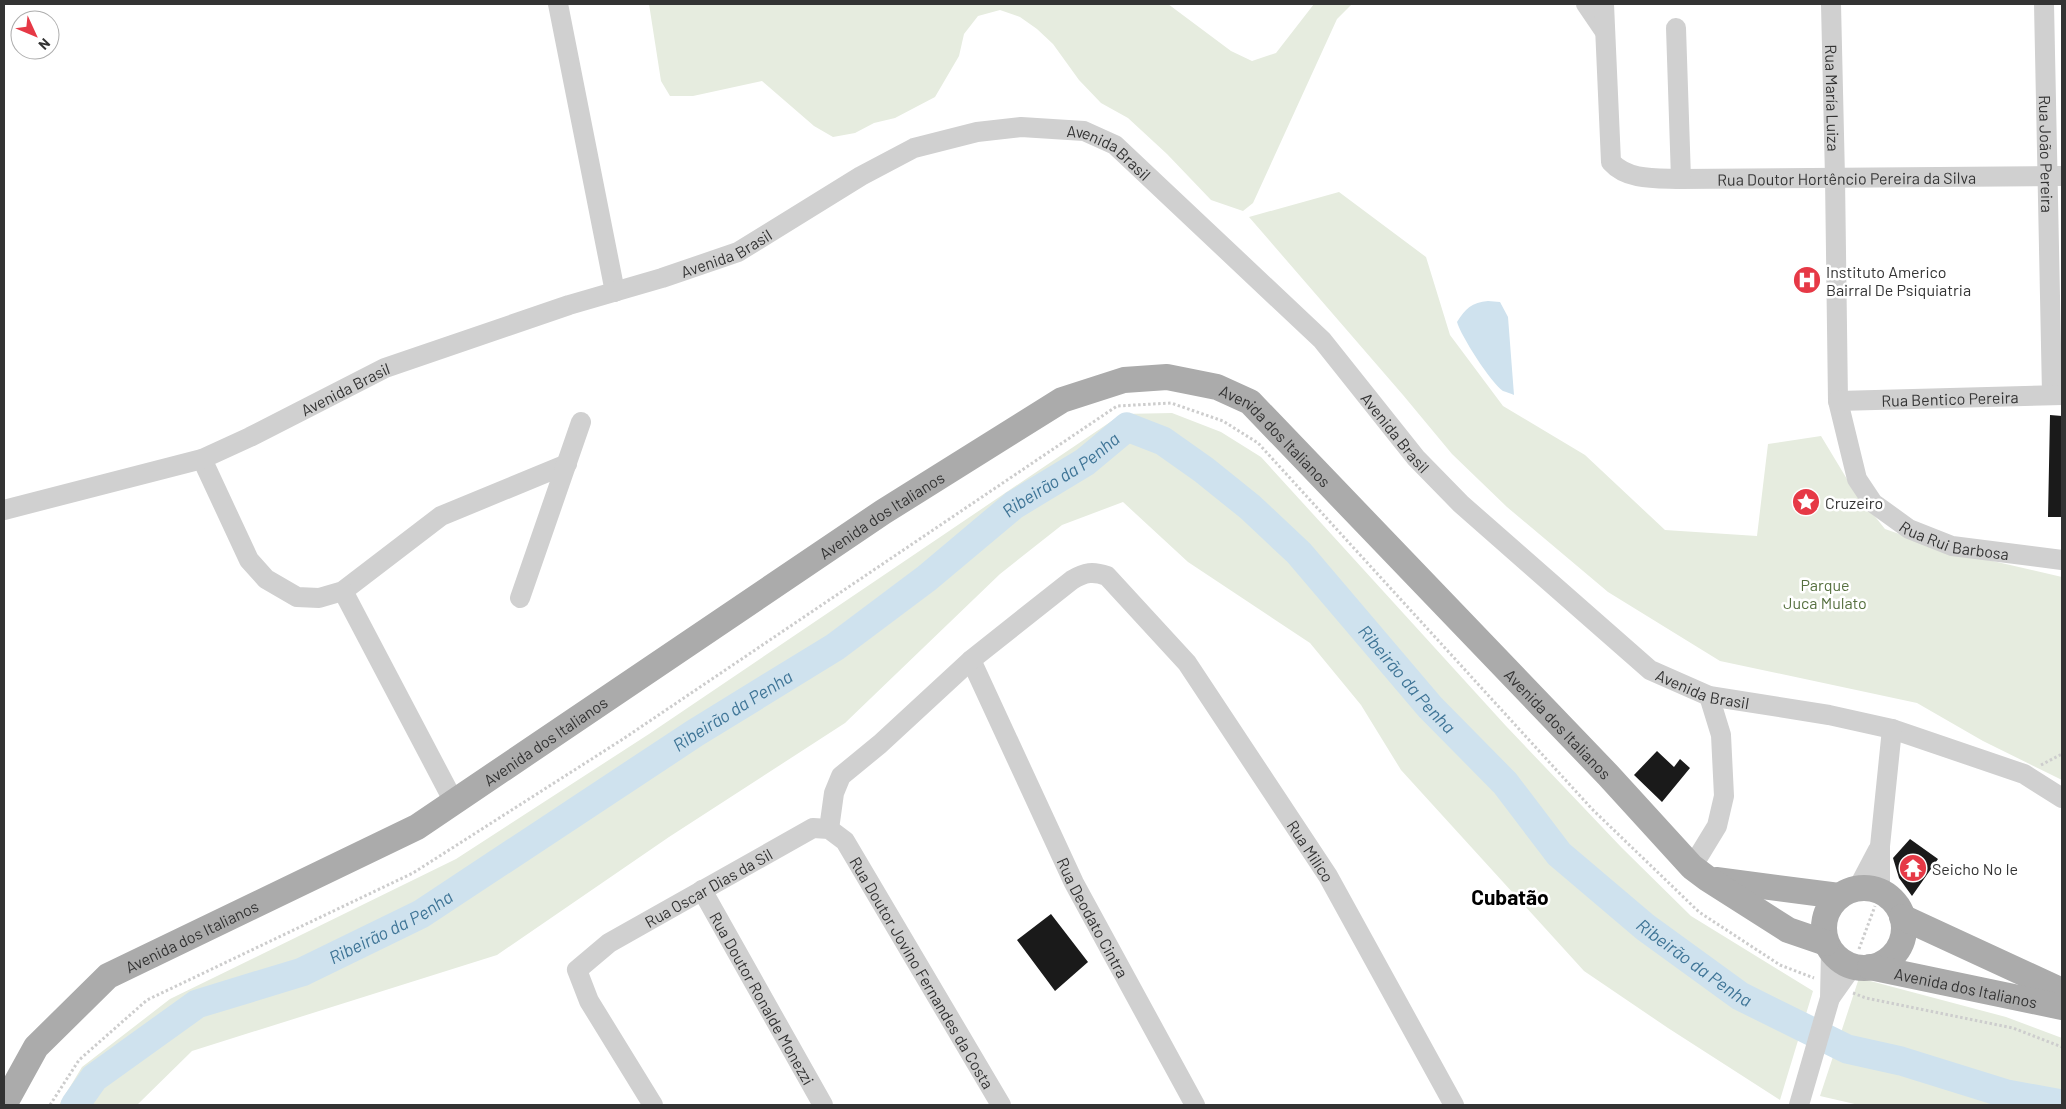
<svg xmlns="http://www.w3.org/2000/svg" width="2066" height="1109" viewBox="0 0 2066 1109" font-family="Barlow,sans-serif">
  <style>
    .green { fill: #e6ecdf }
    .water { fill: #cfe2ee }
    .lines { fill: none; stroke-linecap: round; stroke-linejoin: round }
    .river { stroke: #cfe2ee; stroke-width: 29 }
    .building { fill: #1a1a1a }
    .path { stroke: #cdcdcd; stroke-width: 3; stroke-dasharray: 2.5 2.5; stroke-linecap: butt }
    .minor { stroke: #d0d0d0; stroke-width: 20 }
    .major { stroke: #ababab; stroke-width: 26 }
    .labels { text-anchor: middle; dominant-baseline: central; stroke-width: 5; stroke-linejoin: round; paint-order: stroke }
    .street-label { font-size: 16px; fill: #333; stroke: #fff }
    .poi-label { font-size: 16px; fill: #333; stroke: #fff; text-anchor: start }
    .park-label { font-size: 16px; fill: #56703f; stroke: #fff }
    .water-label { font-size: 18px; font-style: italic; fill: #3f7597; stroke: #fff }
    .district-label { font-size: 21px; font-weight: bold; fill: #000; stroke: #fff }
  </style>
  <rect width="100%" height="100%" fill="#fff"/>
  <path class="green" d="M649,4h519l63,47 21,10 24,-8 38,-49h38l-15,15 -84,184 -10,8 -32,-11 -44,-46 -39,-36 -27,-15 -22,-23 -26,-36 -16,-15 -17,-12 -20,-7 -22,6 -14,18 -5,22 -24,41 -40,21 -21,5 -19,10 -22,4 -19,-11 -52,-45 -69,15h-23l-9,-15z
    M1339,192l87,65 24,78 53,71 82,49 80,75 92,6 11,-92 53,-8 32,53 32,40 60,21 117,27v203l-79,-39 -66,-38 -197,-42 -112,-69 -101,-85 -55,-53 -49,-59 -154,-178z
    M1172,413l49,19 40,25 245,269 116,122 69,68 122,75 -33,109 -112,-72 -84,-57 -183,-201 -40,-65 -51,-62 -122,-81 -65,-60 -61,23 -62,49 -155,149 -176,114 -172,118 -305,96 -55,54h-78l23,-38 88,-68 286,-140 193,-125 473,-320z
    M1859,978l147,39 56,21v67h-203l-39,-9z"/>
  <path class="water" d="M1488,301l12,1 8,15 6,78c-4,-2 -8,-3 -11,-4 -12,-8 -42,-55 -46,-69 8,-13 15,-20 31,-21z"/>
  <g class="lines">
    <path class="river" id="s1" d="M75,1105l19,-27 103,-74 105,-32 119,-58 274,-181 140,-86 92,-69 87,-73 71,-43 42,-35 36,14 41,29 46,37 49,46 131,154 75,76 54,71 86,73 95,69 107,53 54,12 106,33 55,10"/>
  </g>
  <path class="building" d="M2050,415l12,1v101h-14z
    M1657,751l17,16 6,-8 10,9 -28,34 -28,-27z
    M1910,839l28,20 -26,37 -13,-18 -6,-20z
    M1051,914l37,48 -33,29 -38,-51z"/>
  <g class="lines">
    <path class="path" d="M2041,765l21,-11
      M1859,949l16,-43
      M1853,993l13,5 147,30 49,19
      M50,1105l29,-45 68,-60 266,-127 210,-134 494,-333 54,-3 52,18 35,22 334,366 107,103 81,53 34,13"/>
    <g class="minor">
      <path d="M558,4l57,288"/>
      <path d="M1586,4l19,28"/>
      <path id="s2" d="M1604,4l7,158c17,19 46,16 70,17l381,-3"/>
      <path id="s3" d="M1831,4l4,174 3,223 19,78 16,24 36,26 43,17 110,14"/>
      <path id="s4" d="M2044,4l8,390"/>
      <path d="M1676,28l5,151"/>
      <path id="s5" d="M1838,401l224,-6"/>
      <path d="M202,459l47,101 17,19 31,18 22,1 24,-7 98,-75 126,-52"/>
      <path id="s6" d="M4,510l198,-51 48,-22 135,-69 184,-63 93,-27 76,-26 123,-76 53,-28 63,-16 44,-5 63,4 31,14 207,195 94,118 45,46 189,166 59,26 120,19 63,14 132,45 38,24"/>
      <path d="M343,591l111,211"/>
      <path d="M520,598l61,-176"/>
      <path id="s7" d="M971,660l103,223 121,222"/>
      <path id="s8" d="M829,829l5,-36 7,-17 39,-32 91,-84 101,-80c13,-8 21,-9 35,-4l80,87 141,213 126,229"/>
      <path d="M1692,867l25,-41 7,-30 -3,-61 -12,-39"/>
      <path d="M1858,888l20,-38"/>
      <path id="s9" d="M702,890l121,215"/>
      <path d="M1880,891v-45l12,-117"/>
      <path d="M1830,998l22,-31"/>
      <path id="s10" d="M653,1105l-64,-104 -12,-31 32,-27 204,-115 16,1 16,12 156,264"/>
      <path d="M1799,1105l31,-107 1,-46"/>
    </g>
    <g class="major">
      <path d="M1716,880l123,16"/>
      <circle cx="1864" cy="928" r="40"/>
      <path d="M1902,917l160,74"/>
      <path id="s11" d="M1870,967l192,40"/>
      <path id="s12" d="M4,1105l32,-58 72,-71 309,-149 466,-315 179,-112 62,-20 43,-3 50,10 33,15 358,373 84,92 16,12 80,51 38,13"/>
    </g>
  </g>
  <defs>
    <symbol id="hospital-disc" viewBox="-11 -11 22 22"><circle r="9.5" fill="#e63946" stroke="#fff"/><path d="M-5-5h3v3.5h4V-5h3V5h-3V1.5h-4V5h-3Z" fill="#fff"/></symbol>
    <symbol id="sight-disc" viewBox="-11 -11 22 22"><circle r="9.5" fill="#e63946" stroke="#fff"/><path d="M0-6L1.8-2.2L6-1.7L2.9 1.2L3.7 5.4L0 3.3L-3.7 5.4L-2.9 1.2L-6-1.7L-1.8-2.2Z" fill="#fff"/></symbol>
    <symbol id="temple-disc" viewBox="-11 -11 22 22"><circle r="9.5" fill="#e63946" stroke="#fff"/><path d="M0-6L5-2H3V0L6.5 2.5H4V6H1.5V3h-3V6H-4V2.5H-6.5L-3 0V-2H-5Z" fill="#fff"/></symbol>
  </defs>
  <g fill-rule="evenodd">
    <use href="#hospital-disc" x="1791" y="264" width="32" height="32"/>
    <use href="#sight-disc" x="1790" y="486" width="32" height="32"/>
    <use href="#temple-disc" x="1897" y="852" width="32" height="32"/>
  </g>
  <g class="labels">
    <g class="street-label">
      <text stroke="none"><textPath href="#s3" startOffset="94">Rua María Luiza</textPath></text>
      <text stroke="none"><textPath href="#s4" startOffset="150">Rua João Pereira</textPath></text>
      <text stroke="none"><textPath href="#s6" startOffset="1189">Avenida Brasil</textPath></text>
      <text stroke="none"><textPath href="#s2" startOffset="398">Rua Doutor Hortêncio Pereira da Silva</textPath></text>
      <text stroke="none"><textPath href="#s6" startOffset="769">Avenida Brasil</textPath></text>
      <text stroke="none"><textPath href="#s6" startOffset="364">Avenida Brasil</textPath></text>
      <text stroke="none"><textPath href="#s5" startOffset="112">Rua Bentico Pereira</textPath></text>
      <text stroke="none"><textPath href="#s6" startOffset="1594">Avenida Brasil</textPath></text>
      <text stroke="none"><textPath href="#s12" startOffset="1520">Avenida dos Italianos</textPath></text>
      <text stroke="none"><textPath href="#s12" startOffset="1070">Avenida dos Italianos</textPath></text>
      <text stroke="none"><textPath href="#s3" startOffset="598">Rua Rui Barbosa</textPath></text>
      <text stroke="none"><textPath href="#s6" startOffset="1999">Avenida Brasil</textPath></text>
      <text stroke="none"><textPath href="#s12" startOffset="1925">Avenida dos Italianos</textPath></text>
      <text stroke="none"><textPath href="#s12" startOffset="665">Avenida dos Italianos</textPath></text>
      <text stroke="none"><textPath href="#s8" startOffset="738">Rua Milico</textPath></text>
      <text stroke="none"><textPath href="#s10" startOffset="311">Rua Oscar Dias da Sil</textPath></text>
      <text stroke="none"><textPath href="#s7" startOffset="285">Rua Deodato Cintra</textPath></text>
      <text stroke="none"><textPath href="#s12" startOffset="260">Avenida dos Italianos</textPath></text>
      <text stroke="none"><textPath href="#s10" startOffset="620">Rua Doutor Jovino Fernandes da Costa</textPath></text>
      <text stroke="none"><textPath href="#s11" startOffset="98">Avenida dos Italianos</textPath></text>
      <text stroke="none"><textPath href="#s9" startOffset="124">Rua Doutor Ronalde Monezzi</textPath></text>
    </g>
    <g class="poi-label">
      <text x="1826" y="271">Instituto Americo<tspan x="1826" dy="18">Bairral De Psiquiatria</tspan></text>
      <text x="1825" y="502">Cruzeiro</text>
      <text x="1932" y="868">Seicho No Ie</text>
    </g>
    <g class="park-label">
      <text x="1825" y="584">Parque<tspan x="1825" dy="18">Juca Mulato</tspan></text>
    </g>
    <g class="water-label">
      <text stroke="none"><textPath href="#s1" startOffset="1179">Ribeirão da Penha</textPath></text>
      <text stroke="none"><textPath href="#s1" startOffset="1642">Ribeirão da Penha</textPath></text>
      <text stroke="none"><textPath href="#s1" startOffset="774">Ribeirão da Penha</textPath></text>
      <text stroke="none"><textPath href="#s1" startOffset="369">Ribeirão da Penha</textPath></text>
      <text stroke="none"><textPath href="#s1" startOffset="2048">Ribeirão da Penha</textPath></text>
    </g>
    <g class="district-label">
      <text x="1510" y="896">Cubatão</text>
    </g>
  </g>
  <rect width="2066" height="1109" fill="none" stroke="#333333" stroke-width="10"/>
  <g transform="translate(35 35) rotate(134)"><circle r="24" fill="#ffffff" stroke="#adadad"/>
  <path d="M0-4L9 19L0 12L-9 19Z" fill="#e63946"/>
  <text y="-8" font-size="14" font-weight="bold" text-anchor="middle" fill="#333333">N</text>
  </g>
</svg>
